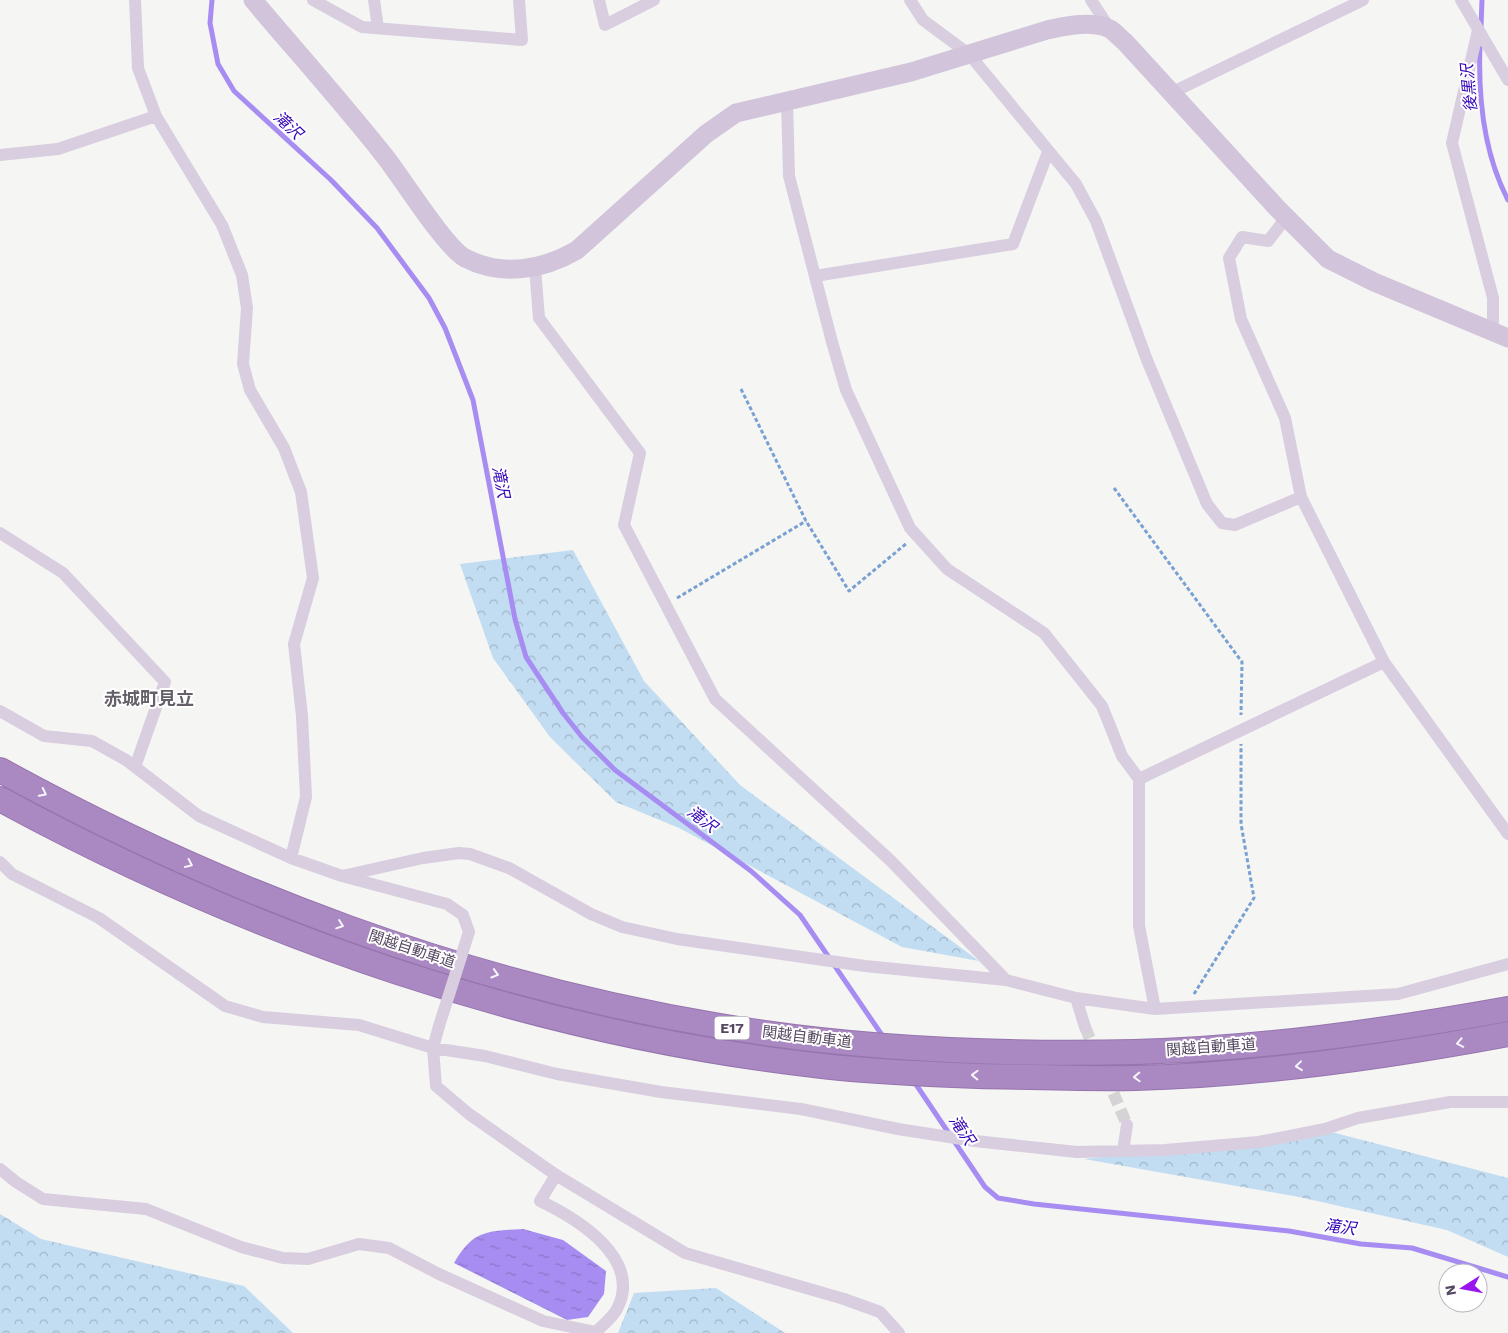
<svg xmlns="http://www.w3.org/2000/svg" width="1508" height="1333" viewBox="0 0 1508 1333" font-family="'Work Sans','Noto Sans JP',sans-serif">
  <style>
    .forest { fill: url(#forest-crowns) }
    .water { fill: url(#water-ripples) }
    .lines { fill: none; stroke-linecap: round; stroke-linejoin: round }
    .stream { stroke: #a78df1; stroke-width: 5 }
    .street-tunnel { stroke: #d5d3d6; stroke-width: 12; stroke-dasharray: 12 6; stroke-linecap: butt }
    .highway-casing { stroke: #9674ae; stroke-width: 26 }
    .path { stroke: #78a0d2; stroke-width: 3; stroke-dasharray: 4 2.5; stroke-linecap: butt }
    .street { stroke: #d8cedf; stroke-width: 12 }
    .secondary { stroke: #d2c5db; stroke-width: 19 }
    .highway { stroke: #aa89c2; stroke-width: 24 }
    .street-bridge { stroke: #d8cedf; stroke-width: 12 }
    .oneway { stroke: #f6f3f9 }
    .labels { text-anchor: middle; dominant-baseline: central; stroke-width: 4; stroke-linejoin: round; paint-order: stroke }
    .shield { fill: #fff; stroke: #898090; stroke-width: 1 }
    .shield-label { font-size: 14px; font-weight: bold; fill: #564961 }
    .street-label { font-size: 15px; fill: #564961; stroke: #fff }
    .water-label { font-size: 16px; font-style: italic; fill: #3506b7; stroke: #fff }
    .quarter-label { font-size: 18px; font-weight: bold; fill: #645f68; stroke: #fff }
  </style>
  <defs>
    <pattern id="forest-crowns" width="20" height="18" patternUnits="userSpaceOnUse" patternTransform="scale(1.25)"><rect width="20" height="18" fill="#c2ddf2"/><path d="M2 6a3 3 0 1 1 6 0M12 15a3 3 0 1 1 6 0" fill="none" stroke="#a0b5c7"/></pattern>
    <pattern id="water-ripples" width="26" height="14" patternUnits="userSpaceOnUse" patternTransform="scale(1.25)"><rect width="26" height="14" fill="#a78df1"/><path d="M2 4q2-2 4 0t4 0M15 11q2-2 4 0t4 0" fill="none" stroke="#8b75c7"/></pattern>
  </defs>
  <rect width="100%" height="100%" fill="#f5f5f3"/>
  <path class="forest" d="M573,550l71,131 96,104 239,176 -77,-14 -223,-119 -63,-26 -66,-65 -57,-79 -33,-94z
    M1328,1131l180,47v79l-61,-27 -148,-33 -215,-38z
    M0,1214l41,25 203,47 49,47h-293z
    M716,1288l69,45h-167l16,-40z"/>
  <path class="water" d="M523,1229l40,11 43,31 -2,23 -16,23 -21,3 -113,-57c19,-33 33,-32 69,-34z"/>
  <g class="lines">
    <path class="stream" d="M212,0l-2,23 8,41 16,27 97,89 46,48 52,70 16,30 28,72 42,219 11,38 37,56 19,24 33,33 136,101 49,44 84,123
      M1481,27l1,-27
      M1480,45c-2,52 4,109 28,155
      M913,1080l72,107 13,11 36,6 255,27 72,13 51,4 96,29"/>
    <path class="street-tunnel" d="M1085,1027l42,98"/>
    <defs>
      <path id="highway" d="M0,770c224,123 468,214 720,256 136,23 277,29 415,26 124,-3 250,-21 373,-43
        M0,799c254,138 534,235 822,267 52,6 104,8 156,10 52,1 105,3 157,2 125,-3 250,-21 373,-44"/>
    </defs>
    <use href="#highway" class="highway-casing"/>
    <path class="path" d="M741,389l65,132 43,70 58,-48
      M1114,488l128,174 -1,53
      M677,598l129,-77
      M1194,994l60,-96 -13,-74v-80"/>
    <path class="street" d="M135,0l3,68 18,48 66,109 20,50 5,33 -4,56 7,26 34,58 17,44 12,86 -19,66 8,72 4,81 -15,61
      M313,0l49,27 160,13 -3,-40
      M374,0l4,28
      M599,0l6,25 49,-25
      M910,0l13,20 46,34 107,130 20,37 51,139 60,144 15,19 13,2 66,-28
      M1091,0l19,29
      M1461,0l47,80
      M1478,30l-26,113 41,155v34
      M1173,92l190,-92
      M787,100l2,76 43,166 14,48 64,138 37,41 97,64 58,73 20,50 17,23v147l16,83
      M0,155l58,-6 98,-33
      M1286,218l-18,23 -26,-4 -13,21 12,61 44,99 16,79 83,165 124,172
      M535,268l4,50 101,135 -16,72 91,174 176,162 115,119
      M815,276l198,-32 35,-92
      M0,533l63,40 102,109 -30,85
      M0,711l44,25 48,5 34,19 73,56 92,42 51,18 105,28 16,11 6,17
      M1139,779l245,-117
      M0,862l12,12 87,44 126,88 38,11 96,8 74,23 52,8 72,18 104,18 140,17 97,20 77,12 102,11 88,-2 94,-8 66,-13 33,-11 92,-16h58
      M342,876l81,-18 36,-5 11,1 39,14 82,46 31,13 55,12 188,27 141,14 70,18 79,11 243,-15 110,-30
      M1076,998l9,29
      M439,1026l-6,22 3,38 33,28 87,61 129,78 159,46 36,13 19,21
      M1123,1151l4,-26
      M0,1169l16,13 27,17 103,10 95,38 42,11 25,1 51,-15 30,4 50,26 104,47 53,11c7,-7 17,-15 21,-23 26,-50 -39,-90 -77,-108l16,-26"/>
    <path class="secondary" d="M253,0c43,51 88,101 130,154 18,22 61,92 82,104 37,19 78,12 112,-8l129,-116 30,-21 175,-41 136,-42c19,-4 44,-10 63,-1 5,3 10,9 15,13l152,166 51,51 46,23 134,56"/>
    <use href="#highway" class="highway"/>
    <path class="street-bridge" d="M439,1026l30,-94"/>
  </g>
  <defs><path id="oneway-chevron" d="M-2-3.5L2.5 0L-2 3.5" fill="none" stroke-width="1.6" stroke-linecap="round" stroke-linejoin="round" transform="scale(1.25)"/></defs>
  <g class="oneway">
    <use href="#oneway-chevron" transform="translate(43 793) rotate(27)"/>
    <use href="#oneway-chevron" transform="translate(189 864) rotate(25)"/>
    <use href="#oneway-chevron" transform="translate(340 925) rotate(19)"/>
    <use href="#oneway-chevron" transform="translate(495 974) rotate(17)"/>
    <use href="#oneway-chevron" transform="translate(1460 1043) rotate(169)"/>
    <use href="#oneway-chevron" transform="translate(1299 1066) rotate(174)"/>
    <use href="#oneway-chevron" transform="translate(975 1075) rotate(-178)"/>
    <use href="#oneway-chevron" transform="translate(1137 1077) rotate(178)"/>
  </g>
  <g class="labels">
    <rect class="shield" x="714.5" y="1016.5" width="35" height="23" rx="4"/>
    <g class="shield-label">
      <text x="732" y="1028">E17</text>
    </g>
    <g class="street-label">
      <text transform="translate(412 949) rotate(18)">関越自動車道</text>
      <text transform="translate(807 1037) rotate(7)">関越自動車道</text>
      <text transform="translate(1211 1047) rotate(-4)">関越自動車道</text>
    </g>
    <g class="water-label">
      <text transform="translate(1469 88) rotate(-95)">後黒沢</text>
      <text transform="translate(288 125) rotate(43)">滝沢</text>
      <text transform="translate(501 482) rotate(79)">滝沢</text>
      <text transform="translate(702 819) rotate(37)">滝沢</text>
      <text transform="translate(962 1130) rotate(56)">滝沢</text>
      <text transform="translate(1340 1227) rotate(7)">滝沢</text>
    </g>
    <g class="quarter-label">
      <text x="149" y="698">赤城町見立</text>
    </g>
  </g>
  <g transform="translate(1463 1288) rotate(259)"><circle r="24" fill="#ffffff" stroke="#bbb6c0"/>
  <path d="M0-4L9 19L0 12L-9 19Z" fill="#9a14ee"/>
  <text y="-8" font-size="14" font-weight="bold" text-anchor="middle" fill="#564961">N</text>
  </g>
</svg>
